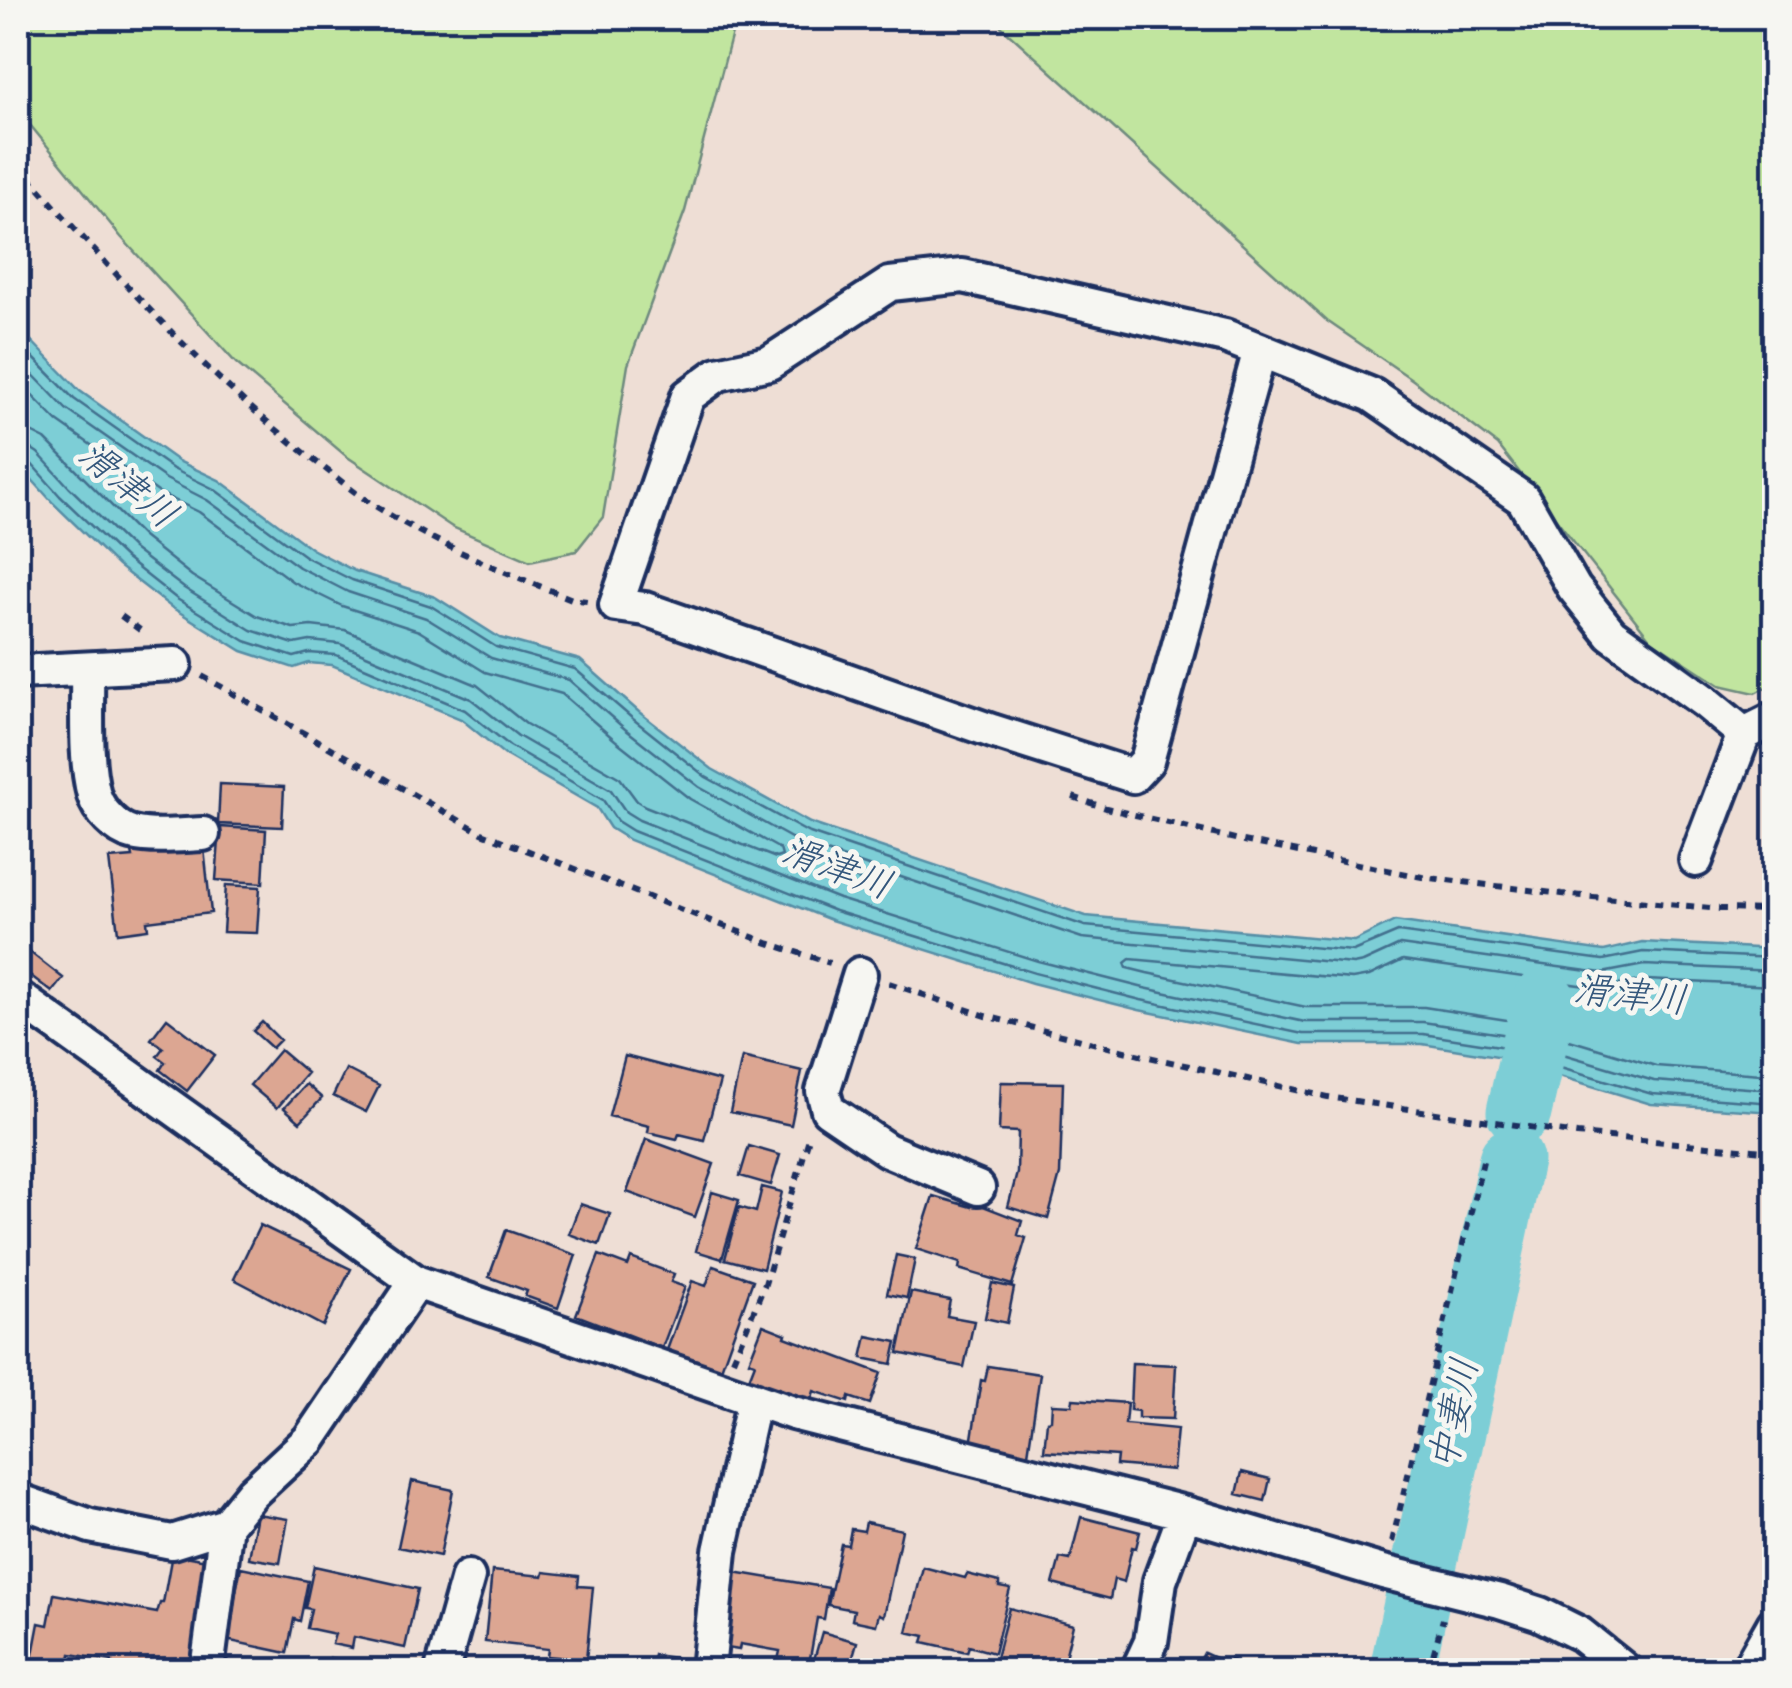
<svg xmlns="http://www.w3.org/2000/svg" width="1792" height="1688" viewBox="0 0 1792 1688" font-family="'Indie Flower','Klee One',sans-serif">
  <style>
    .green { fill: #c1e59f; stroke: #6e8a7e; stroke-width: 2.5 }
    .water { fill: #7dced6; stroke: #568ea6; stroke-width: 2.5 }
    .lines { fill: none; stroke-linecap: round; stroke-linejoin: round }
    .shore { stroke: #426f8e; stroke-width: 2.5 }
    .river { stroke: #7dced6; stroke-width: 65 }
    .building { fill: #dca692; stroke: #1b2f5e; stroke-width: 2.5 }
    .minor-casing { stroke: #1b2f5e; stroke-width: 40 }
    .path { stroke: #1b2f5e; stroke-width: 6; stroke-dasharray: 8 8; stroke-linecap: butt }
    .minor { stroke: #f6f6f2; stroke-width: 32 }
    .labels { text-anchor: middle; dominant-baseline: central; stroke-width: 10; stroke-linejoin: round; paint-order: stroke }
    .water-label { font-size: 38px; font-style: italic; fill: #34577c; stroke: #f6f6f2 }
  </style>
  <rect width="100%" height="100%" fill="#eeded5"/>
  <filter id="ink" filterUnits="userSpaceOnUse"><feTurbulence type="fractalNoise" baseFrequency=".01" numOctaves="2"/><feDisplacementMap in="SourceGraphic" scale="20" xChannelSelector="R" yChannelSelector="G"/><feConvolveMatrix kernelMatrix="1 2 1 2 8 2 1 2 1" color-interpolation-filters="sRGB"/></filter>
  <g filter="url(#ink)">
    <path class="green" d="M18,18h718l-51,193 -57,154 -25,152 -27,34 -46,10 -78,-34 -106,-71 -110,-93 -115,-126 -103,-127z
      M992,18h782v665l-19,10 -35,-8 -69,-45 -153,-195 -85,-65 -86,-59z"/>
    <path class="water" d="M18,327l62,64 98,70 41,19 93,69 43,22 80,26 65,41 80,22 59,52 73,57 98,54 276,93 268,25 41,-20 209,30 38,-9 132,7v163l-123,-8 -95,-29 -13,17 -30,-5 3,-28 -94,-15h-120l-163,-34 -107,-27 -201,-63 -202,-80 -19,-12 -13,-20 -92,-53 -44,-36 -129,-54 -23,-2 -15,5 -52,-17 -71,-44 -53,-41 -65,-63 -35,-39z"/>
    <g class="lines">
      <path class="shore" d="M18,342l56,57 99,70 41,20 92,68 46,23 79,26 65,41 79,22 58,50 73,58 101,55 278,94 268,25 45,-19 205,28 40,-8 131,6
        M18,359l48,50 100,70 41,21 92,67 49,25 78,26 65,40 78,22 56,49 74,58 101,56 282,95 271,26 10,-2 37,-17 202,28 42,-8 130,6
        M18,381l39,40 101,71 41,20 94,70 49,24 77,25 66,41 77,22 53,46 75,59 90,50 2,7 -6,2 -131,-52 -8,-5 -17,-23 -94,-54 -49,-39 -132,-55 -34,-4 -18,2 -36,-12 -65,-40 -49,-39 -98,-98 -14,-7 -13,-2
        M18,445l11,2 9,6 31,34 64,62 51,39 67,42 43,14 16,-3 30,3 131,55 47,37 93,54 15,22 13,8 200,79 199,62 106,27 161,34h118l99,15 10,6 9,13 22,-2 91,27 120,9
        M18,458l11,3 31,35 65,62 52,41 68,42 49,16 15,-4 27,2 129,55 45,36 93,54 14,21 16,10 202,80 200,62 106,27 162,34h120l96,15 7,8 -1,18 4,4 9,1 10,-11 9,-3 95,28 122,9
        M832,871l41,13 2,6 -5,3 -38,-13 -3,-4z
        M1774,986l-128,-6 -46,8 -197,-28 -34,16 -17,3 -222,-20 -5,4 2,5 20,5 159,34h118l102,16 11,5 11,10 18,1 90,27 118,9"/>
      <path class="river" d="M1519,1112l25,-110
        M1402,1670l109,-510"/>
    </g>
    <path class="building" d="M220,784l64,3 -2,40 -64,-3z
      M220,827l46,3 -3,53 -47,-3z
      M162,848v4l42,-4 7,65 -64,8 1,8 -30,4 -9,-74 24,-2 -1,-5z
      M226,885l34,2 -3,46 -34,-1z
      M22,946l41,32 -11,14 -34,-26v-15z
      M167,1018l48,37 -28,36 -27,-21 5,-8 -8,-6 6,-8 -12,-9z
      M262,1022l18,18 -8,8 -19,-17z
      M280,1050l27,23 -30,35 -27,-23z
      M625,1056l95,25 -16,59 -25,-6 -2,5 -29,-7 1,-6 -40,-10z
      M742,1057l60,14 -11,54 -61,-13z
      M346,1069l33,17 -13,26 -33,-16z
      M1001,1082l62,1 -3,91 -12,45 -40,-12 9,-34 1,-41 -19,-1z
      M306,1084l16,14 -22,24 -16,-14z
      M646,1139l68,25 -19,53 -68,-25z
      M749,1146l31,9 -9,30 -31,-9z
      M762,1187l20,5 -19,77 -38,-10 14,-52 17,5z
      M712,1192l27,8 -17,59 -26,-8z
      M933,1196l38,11 2,-5 49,19 -4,14 8,3 -14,47 -53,-16 1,-6 -44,-14z
      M580,1204l30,10 -11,31 -30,-11z
      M260,1225l91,44 -28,57 -89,-47z
      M506,1230l70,25 -18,53 -33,-12 2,-5 -38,-14z
      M599,1255l29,11 3,-8 43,16 -3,8 14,5 -23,61 -86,-33z
      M896,1255l19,4 -8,39 -20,-4z
      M713,1266l40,14 -32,89 -54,-19 25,-69 14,5z
      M992,1283l22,5 -7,35 -22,-5z
      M911,1292l39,8 -3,16 27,5 -10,46 -66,-14z
      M763,1325l23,9 -1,3 96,36 -11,31 -21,-7 -1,5 -34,-11 -3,10 -63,-20 7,-18 -6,-2z
      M867,1336l30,6 -5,22 -30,-6z
      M1132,1363l44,2 -3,54 -35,-1v-7l-8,-1z
      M988,1366l52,8 -12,80 -57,-9 10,-65 4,1z
      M1073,1399l54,4 -2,21 52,5 -4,41 -57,-5 1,-9 -73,-5 3,-30 4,-1 1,-16 20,1z
      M1242,1472l28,7 -5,22 -28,-7z
      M412,1481l41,9 -13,66 -42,-9z
      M257,1514l31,5 -8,44 -31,-5z
      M1081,1517l59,15 -4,16 -4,-1 -8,35 -10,-3 -4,20 -57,-15 7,-26 10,2z
      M866,1522l36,8 -18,86 -5,-2 -3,11 -24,-5 2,-10 -26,-5 13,-61 7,1 3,-16 13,2z
      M172,1554l35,6 -17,110h-79l1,-9 -41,-7 -3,16h-38l9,-47 9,2 6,-31 103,19 3,-10h3z
      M314,1566l104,23 -13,59 -51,-11 -2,11 -20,-4 3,-10 -28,-6 4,-19 -6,-1z
      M241,1567l67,14 -8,40 -6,-2 -7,34 -61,-13z
      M923,1567l42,11 2,-4 32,8v5l11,2 -16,64 -25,-7 -2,6 -44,-10 2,-6 -18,-4z
      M492,1571l51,5 1,-4 35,4 -1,10 15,1 -7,73 -39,-4 1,-7 -63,-7z
      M734,1572l95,16 -5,31 -7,-1 -9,52h-32l4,-19 -40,-7 -1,6 -18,-3z
      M1009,1608l64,17 -11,45h-44l-11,-3 -1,3 -12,-4z
      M822,1632l35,10 -8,28h-38z
      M1204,1653l24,11 2,-5 24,11h-59z
      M654,1655l36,5 -2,10h-37z
      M330,1658l70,12h-72z"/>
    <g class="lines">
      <defs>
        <path id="minor" d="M1260,350l-113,411 -14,15 -141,-45 -347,-122 -29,-4 72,-209 30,-22 51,-11 121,-79 73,-8 262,60 147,59 151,104 51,89 37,46 93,67 40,33 30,-15
          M87,669c1,39 -3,89 7,126 5,16 22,34 38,38 22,5 48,2 71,1
          M18,672l157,-8
          M1696,860l48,-126
          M860,974l-37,117 5,19 59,40 91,38
          M18,997l398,285 377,131 392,100 198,59 117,29 40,13 40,20 45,36
          M18,1500l72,26 82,16 54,-17 26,-32 57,-53 107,-158
          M207,1670l19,-145
          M442,1670l26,-93
          M708,1670l12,-119 34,-152
          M1138,1670l13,-28 9,-61 25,-68
          M1748,1670l26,-46"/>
      </defs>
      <use href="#minor" class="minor-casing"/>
      <path class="path" d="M18,165c93,105 189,213 301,299 20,15 39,32 61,45 60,37 126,64 192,90l15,2
        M121,616l19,14
        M202,676l280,157 286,110 62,20
        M1073,797l33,11 133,32 183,37 140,17 158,15 54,1
        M889,983l97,33 154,39 188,42 249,37 197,18
        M733,1360l32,-76 45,-149
        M1392,1542l91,-381
        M1429,1670l14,-51"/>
      <use href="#minor" class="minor"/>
    </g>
  </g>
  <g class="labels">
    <g class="water-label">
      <text transform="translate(126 487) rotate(39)">滑津川</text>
      <text transform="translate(836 871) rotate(20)">滑津川</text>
      <text transform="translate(1630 998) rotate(6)">滑津川</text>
      <text transform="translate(1457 1415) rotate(-78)">中妻川</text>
    </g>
  </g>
  <rect width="1792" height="1688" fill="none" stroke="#f6f6f2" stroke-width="60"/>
  <rect x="30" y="30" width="1732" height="1628" fill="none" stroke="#1b2f5e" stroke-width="4" filter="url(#ink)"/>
</svg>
